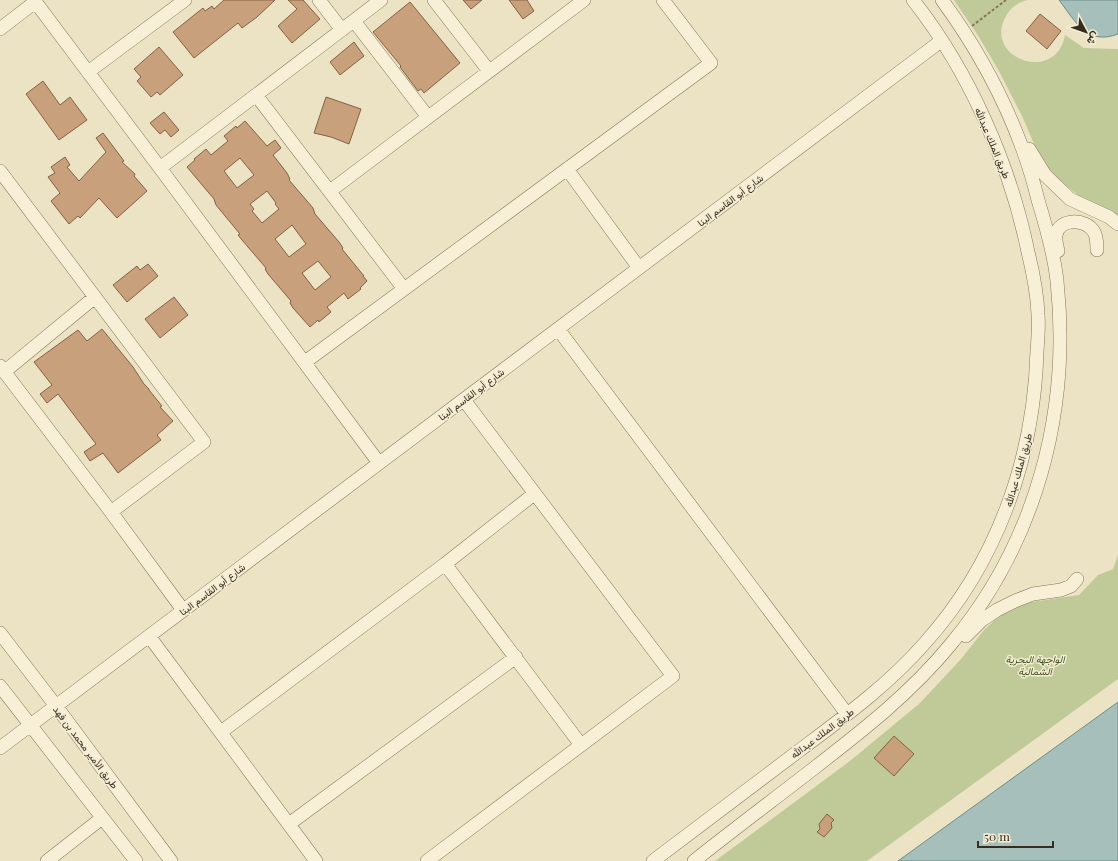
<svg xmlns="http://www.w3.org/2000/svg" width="1118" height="861" viewBox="0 0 1118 861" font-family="'Playfair Display',Vazirmatn,serif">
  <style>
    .green { fill: #c0ca99 }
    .water { fill: #a6bfba; stroke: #6d8d87 }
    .building { fill: #c8a17c; stroke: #846142; fill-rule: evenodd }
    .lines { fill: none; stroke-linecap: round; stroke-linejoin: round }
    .minor-casing { stroke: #86755b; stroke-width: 14 }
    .path { stroke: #86755b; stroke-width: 2; stroke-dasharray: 3 2; stroke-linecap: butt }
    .minor { stroke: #f7f0d7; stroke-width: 13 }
    .labels { text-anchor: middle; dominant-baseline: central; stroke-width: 3; stroke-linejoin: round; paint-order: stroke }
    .street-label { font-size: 10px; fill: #362c1f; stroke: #f4edd3 }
    .park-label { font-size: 10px; font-style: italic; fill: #445226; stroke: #f4edd3 }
  </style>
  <rect width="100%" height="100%" fill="#ece3c4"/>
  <path class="green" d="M954,0h74c-9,2 -17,7 -22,16 -24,42 50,69 59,19l19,13 34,1v169l-11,-9 -28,-13 -22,-18 -17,-20 -18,-42 -22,-43 -21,-36z
    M1118,555v124l-251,182h-152l135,-100 70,-58 41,-44 23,-29 17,-16 24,-11 54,-8 19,-20 15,-6z"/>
  <path class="water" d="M1059,0h59v34c-31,12 -43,-13 -59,-34z
    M1118,702v159h-220z"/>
  <path class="building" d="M224,0h51l-18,17 -15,11 -4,-5 -44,35 -21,-26 30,-24 2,3 7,-5 2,3z
    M288,0h15l17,19 -28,24 -14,-17 19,-17z
    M463,0h19l-11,9z
    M509,0h18l7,11 -11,8z
    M410,2l50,61 -36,30 -3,-4 -3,2 -18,-24 1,-1 -28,-34z
    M1040,14l21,17 -14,18 -21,-18z
    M354,42l10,14 -24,19 -10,-13z
    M159,47l24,28 -23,20 -3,-3 -6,5 -14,-16 4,-4 -7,-8z
    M43,81l17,24 10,-8 17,23 -28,20 -33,-46z
    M326,97l35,12 -12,35 -18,-7 -17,-4z
    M164,112l15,18 -8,7 -6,-7 -5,4 -10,-11z
    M245,121l22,25 8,-6 6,8 -8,7 14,18 3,6 -1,1 24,28 2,6 24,28 4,6 -1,1 22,27h-1l4,5 -7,7 1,1 -13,10 -4,-6 -17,14 4,5 -12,10 -1,-2 -8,7 -17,-19 -3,-5 1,-2 -23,-27 -3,-5 1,-1 -24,-28 -4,-5 2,-1 -24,-29 -2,-6 -27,-32 8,-7 -1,-1 12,-10 5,6 17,-14 -4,-5 12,-10 1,2zM240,158l14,17 -17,13 -13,-17zM267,191l9,12 -1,1 4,5 -17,14 -10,-12 2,-2 -4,-5zM292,225l14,19 -17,13 -14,-18zM318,261l13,16 -16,13 -13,-17z
    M103,133l21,28 -2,1 13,12 -1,2 13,15 -30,27 -18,-20 -19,20 -2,-2 -9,8 -18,-23 9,-8 -12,-16 7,-4 -4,-6 14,-10 5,8 -3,2 12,14 27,-29 -10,-14z
    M148,264l10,12 -31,26 -14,-17 24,-19 3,4z
    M174,297l14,18 -28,23 -15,-19z
    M102,329l31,38 11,17 5,5v1l13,16 -2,1 13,14 -16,14 4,5 -43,33 -15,-20 -13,8 -6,-9 12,-8 -38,-50 -11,9 -7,-9 12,-9 -18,-23 44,-32 9,11z
    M894,736l20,18 -20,22 -20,-18z
    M827,814l7,6 -3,3 1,5 -8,9 -7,-5 3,-3 -1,-5z"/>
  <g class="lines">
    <defs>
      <path id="minor" d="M34,0l126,168 219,295
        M319,0l23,30
        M434,0l55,71
        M354,21l74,96
        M0,29l35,-27
        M88,72l97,-72
        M256,95l148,194
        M1029,149l16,26 25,24 39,18 9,7
        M160,168l221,-168
        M567,169l72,99
        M0,171l204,271 -93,70
        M330,191l254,-191
        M1058,251c-1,-5 -3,-11 -2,-16 3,-17 30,-17 38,-3 3,5 3,12 3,18
        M558,329l289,385
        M305,362l406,-299 -48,-63
        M0,366l111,146 72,98
        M4,372l91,-75
        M445,564l136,181
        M0,633l56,73 115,155
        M149,636l167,225
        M966,636l16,-16 15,-10 18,-9 18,-7 28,-4 10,-4 6,-7
        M0,686l136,175
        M221,732l224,-168 89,-70
        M0,748l941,-707
        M289,824l227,-167
        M47,861l55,-43
        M427,861l246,-185 -209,-276
        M653,861c49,-37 98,-74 147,-111 44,-33 88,-65 124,-106 73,-81 110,-185 113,-293 1,-12 2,-25 1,-37 -1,-21 -5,-42 -10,-62 -18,-88 -59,-181 -115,-252
        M694,861c39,-31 79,-61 119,-92 49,-38 98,-76 138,-125 85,-101 120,-233 106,-363 -3,-28 -11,-55 -19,-81 -4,-17 -9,-33 -15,-50 -19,-52 -48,-105 -81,-150"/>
    </defs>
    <use href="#minor" class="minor-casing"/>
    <path class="path" d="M972,26l34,-26"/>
    <use href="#minor" class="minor"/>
  </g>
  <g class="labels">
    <g class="street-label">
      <text transform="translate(993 143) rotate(67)">طريق الملك عبدالله</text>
      <text transform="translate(730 200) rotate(-37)">شارع أبو القاسم البنا</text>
      <text transform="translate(471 394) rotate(-37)">شارع أبو القاسم البنا</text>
      <text transform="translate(1018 470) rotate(-74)">طريق الملك عبدالله</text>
      <text transform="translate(212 589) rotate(-37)">شارع أبو القاسم البنا</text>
      <text transform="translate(822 733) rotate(-37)">طريق الملك عبدالله</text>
      <text transform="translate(86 747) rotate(53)">طريق الأمير محمد بن فهد</text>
    </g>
    <g class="park-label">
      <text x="1035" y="659">الواجهة البحرية<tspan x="1035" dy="12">الشمالية</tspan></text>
    </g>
  </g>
  <g transform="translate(1086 32) rotate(131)" stroke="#f4edd3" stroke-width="3" paint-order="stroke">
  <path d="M0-3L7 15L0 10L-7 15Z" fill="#362c1f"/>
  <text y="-6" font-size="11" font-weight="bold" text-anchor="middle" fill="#362c1f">ش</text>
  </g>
  <path d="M978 841v6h75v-6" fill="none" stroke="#362c1f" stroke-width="2"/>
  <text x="984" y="841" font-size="12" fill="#362c1f" stroke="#f4edd3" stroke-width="3" paint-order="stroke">50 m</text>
</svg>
